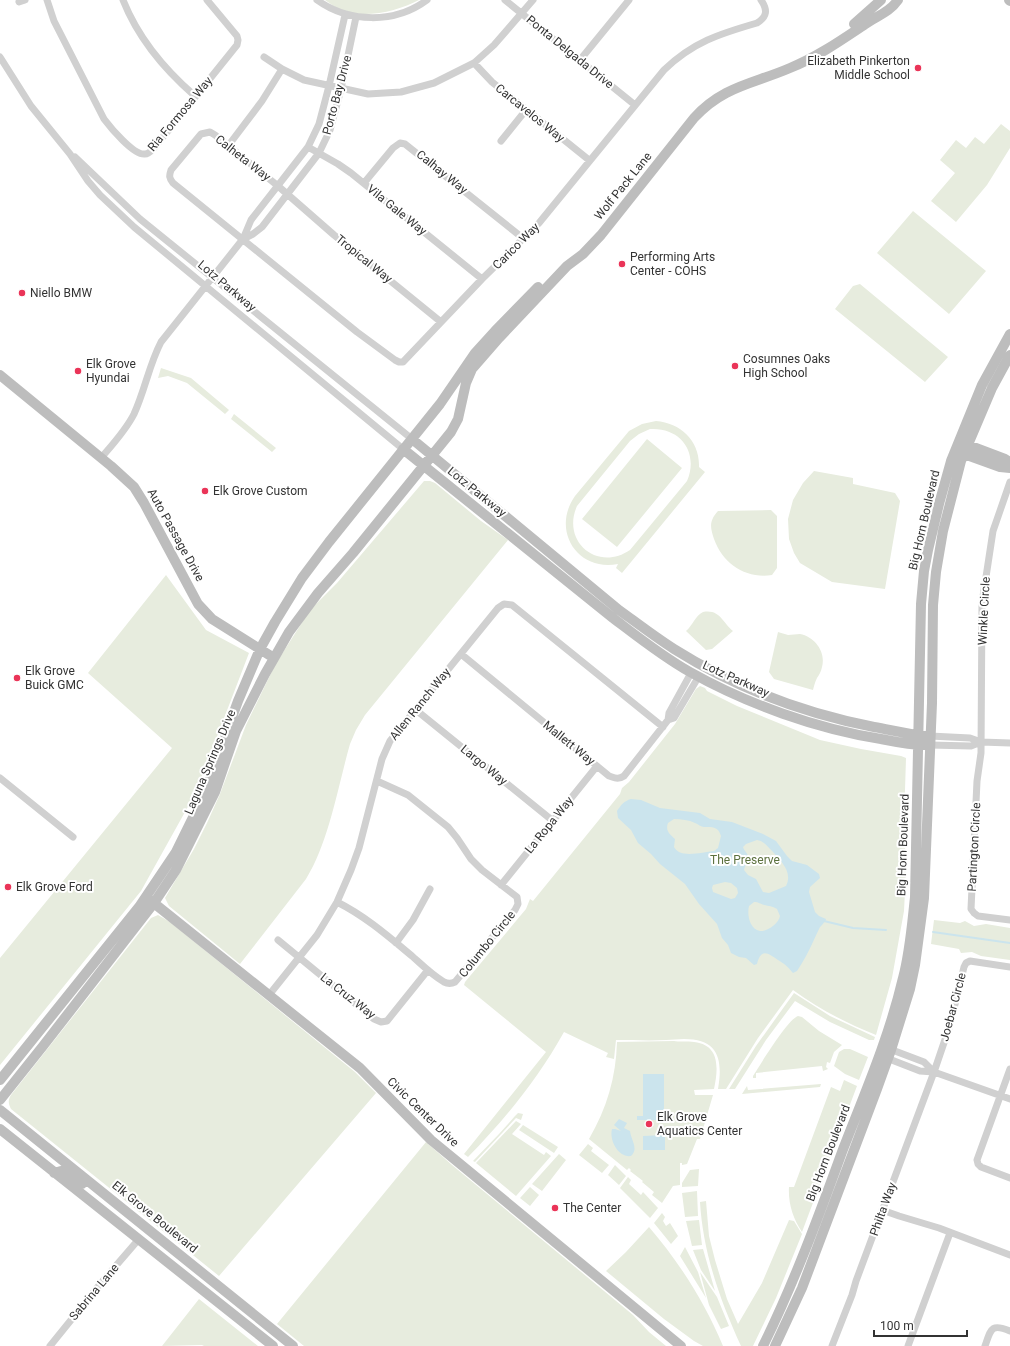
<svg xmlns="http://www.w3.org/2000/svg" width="1010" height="1346" viewBox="0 0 1010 1346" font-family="Roboto,sans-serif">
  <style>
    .green { fill: #e7ecde; fill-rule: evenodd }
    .water { fill: #cbe4ed; fill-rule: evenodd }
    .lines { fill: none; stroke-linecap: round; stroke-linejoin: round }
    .stream { stroke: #cbe4ed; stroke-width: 2 }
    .street { stroke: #d0d0d0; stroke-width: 7 }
    .secondary { stroke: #bdbdbd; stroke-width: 10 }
    .poi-dot { fill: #ea3458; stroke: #fff; stroke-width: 1.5 }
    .labels { text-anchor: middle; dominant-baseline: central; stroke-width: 4; stroke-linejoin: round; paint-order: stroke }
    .street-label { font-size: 12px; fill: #333; stroke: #fff }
    .poi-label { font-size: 12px; fill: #333; stroke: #fff; text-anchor: start }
    .park-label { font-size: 12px; fill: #5c713e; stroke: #fff }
  </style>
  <rect width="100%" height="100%" fill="#fff"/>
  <path class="green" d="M325,0h94c-23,12 -60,21 -84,7 -3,-2 -7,-5 -10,-7z
    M1001,124l9,7v17l-23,37 -31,37 -25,-21 24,-28 -15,-13 16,-20 10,8 9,-11 9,7z
    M913,211l73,60 -37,43 -72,-61z
    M860,284l88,73 -23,25 -90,-73 18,-23z
    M161,368l30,10 38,32 -4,4 -38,-31 -19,-7 -10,2z
    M234,414l42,34 -4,4 -41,-33z
    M656,421c25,2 44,20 43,46l6,5 -83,101 -6,-5 2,-4c-41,8 -67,-34 -43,-68l54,-65 13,-7zM650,429c31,-2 49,24 37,52l-57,69c-32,22 -69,-8 -53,-44l53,-65 9,-7z
    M647,439l35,29 -65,79 -35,-28z
    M814,471l39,7v6l42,9 5,8 -15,88 -53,-7 -32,-19 -6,-10 -5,-14 -1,-20 5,-19 10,-17z
    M424,481h6l5,2 46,38 27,19 -143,175 -9,15 -6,14c-12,42 -21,98 -44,135l-66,85 -71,-58 -4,-8 29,-49 13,-26 13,-29 26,-69 30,-62 13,-20 21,-33 27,-27z
    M771,510l6,6v52l-5,7c-26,4 -49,-11 -58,-36 -4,-12 -5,-18 4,-28z
    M166,575l40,55 43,23 -54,141 -54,97 -141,174v-107l172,-210 -84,-75z
    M703,612c17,-3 19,10 30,19l-21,18 -6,1 -20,-19c7,-6 9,-15 17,-19z
    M778,632c3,1 7,2 10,3 4,0 8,-1 12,-1 15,3 26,18 22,33 -1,5 -3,8 -5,11 -2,4 -3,8 -4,12l-39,-11 -5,-7z
    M700,686l5,2 2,3 30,15 83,34 41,9 40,7 5,2 -2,64 2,49 -2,40 -12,67 -16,57c-30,-12 -57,-26 -83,-45l-35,48 -32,51h-8c5,-29 1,-50 -34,-50 -6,0 -12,1 -18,1 -17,1 -34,0 -50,0l-2,19 -8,-2 2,-4 -44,-21c-26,47 -59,87 -96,125l-4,-3 82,-102 -82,-67 1,-3 61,-73 4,-10 3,2 87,-107 2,-6 7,-6 46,-58 21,-35z
    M158,915l12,7 185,150 21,21 -157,183 -208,-167c-3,-6 -3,-9 0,-14l140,-177z
    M934,920l26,3 5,-2 9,5 12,-2 24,4v32l-29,-4 -9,-4 -11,1 -2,-4 -28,-5z
    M794,993l36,23 45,21 -1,3h-5l-39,-18 -35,-21 -29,39 -31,49h-6l27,-43z
    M798,1016l4,1 17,14 23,14 -8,7 -4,11 -3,-1 -1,5 2,2 -5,2 -1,-5 -66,7v5h-3v-2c7,-11 35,-57 45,-60z
    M674,1041c4,1 14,0 20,1 27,3 24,28 20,47l-20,1 1,5h18l-13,44h-3l-10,25 -5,1v-2h-2v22l-7,1 -11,17 -10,-8 2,-3 -12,-10 1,-1 -13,-10 1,-1 -2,-2 -2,2 -38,-31c18,-31 27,-62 28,-97z
    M844,1049h6l18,8 -9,23 -14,-6 -11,-8 5,-14z
    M844,1080l13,6 -55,146c-9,-13 -14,-29 -13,-45h5l37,-100 9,4z
    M821,1084l-1,3 -78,7 5,-8 1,4z
    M518,1113l5,1 -2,6 -5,-2 -41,44 -2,-1 26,-27 16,-18z
    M516,1121l5,3 -9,10 32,21 2,-3 5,4 -35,40 -40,-33z
    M523,1125l35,22 -4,6 -35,-23z
    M426,1142l26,23 181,150 16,17 17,14h-362l-27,-22z
    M588,1144l5,4 -2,3 18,14 -7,8 -23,-18z
    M559,1154l7,6 -24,31 -10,-7z
    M615,1165l11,11 -7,9 -11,-10z
    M699,1169l-1,17 -16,1v-4l8,-13z
    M628,1177l3,3 -2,4 12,11 2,-3 15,16 -8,10 -30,-30z
    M530,1187l9,8 -9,11 -10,-8z
    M697,1191l1,25 -13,1 -3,-24z
    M706,1201l3,35 6,24 12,39 11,25 24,-41 27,-63 5,1 8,13 -26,64 -23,48h-12c-21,-46 -38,-93 -41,-144z
    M662,1213l3,4 -2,4 3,5 4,-3 8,13 -7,8 -17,-21z
    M699,1220l3,25 -10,1 -6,-25z
    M649,1227c31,36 56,76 74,119h-20l-9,-5 -30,-22 -58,-48 20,-19z
    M685,1247l13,25 8,26 -26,-42z
    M703,1249l12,42 -14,-21 -8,-20z
    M700,1272l17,25 12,29 -8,3 -12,-24z
    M199,1299l59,47h-54l-2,-1 -40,1z"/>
  <path class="water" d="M631,799l10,1 19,8 40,5 10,6 22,3 31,12 13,7 11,15 5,5 15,4 12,9 1,4 -10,9 -1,5 6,20 4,4 7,3c-1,4 -5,6 -7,10 -7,15 -13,29 -22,42l-4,2c-5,-6 -8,-9 -15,-13 -9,-6 -17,-13 -21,4l-3,1 -8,-7 -7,-1 -8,-4 -3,-8 -6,-7 -5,-14 -18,-20 -14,-20 -25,-20 -9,-10 -13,-11 -7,-13 -13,-12 -1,-7c4,-6 7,-10 14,-12zM674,819c7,0 15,1 21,4 3,1 6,4 9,4 8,0 14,-1 17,9l-3,12 -4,3c-12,1 -34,8 -40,-4l1,-8c-5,-5 -10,-8 -7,-16zM757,840c7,1 11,7 16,12 8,9 20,20 13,34l-17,7 -6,-1 -7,-13 -8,-4 -4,-5c1,-4 4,-9 4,-14 -1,-4 -4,-5 -5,-9l3,-3zM725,882l6,1 6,5 1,5 -3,5 -4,1 -18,-7 -1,-4 1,-3zM754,902c5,0 6,2 10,3 5,1 8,1 13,4l3,7c-1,7 -13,16 -20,15 -11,-2 -13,-17 -11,-25z
    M643,1074h21v46h-27v-4h6z
    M619,1119l8,4 -3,5 6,3c1,9 9,18 1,25 -13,2 -22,-16 -19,-27h3l6,2 -7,-6z
    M665,1135v15h-22v-14z"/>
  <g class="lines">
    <path class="stream" d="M824,921l29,7 33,2
      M933,932l77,11"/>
    <path class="street" d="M47,0l7,21 50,98c6,8 30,37 41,35 4,0 7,-4 10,-7l82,-102 1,-5 -1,-4 -30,-36
      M123,0c15,38 42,70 72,96
      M317,0c32,23 78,24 110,0
      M505,0l130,105
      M19,2l6,-2
      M0,57l31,49 39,48 18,27 12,14 34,32 269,222
      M264,57l18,12 22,11 64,14 33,-2 33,-9 40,-20 20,-18 39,-45
      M580,60l49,-60
      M474,63l18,19 97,78
      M501,141l25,-31
      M228,146l34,-45 20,-32
      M308,147l30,17 13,9 131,106
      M75,157l65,62 272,220
      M364,183l29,-35 7,-5 5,1 119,95
      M243,239l10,-5 9,-7 57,-74 11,-23 11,-41 15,-72
      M441,322l-107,-87 -56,-49 -63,-51 -5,-3 -9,2 -30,36c-2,6 -2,8 2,13l184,149 38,28 4,2h4l79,-83 57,-56 125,-153c29,-28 55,-36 93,-47 10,-6 11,-13 4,-23
      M101,458c12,-14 25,-28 33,-44 11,-24 15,-49 27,-72l82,-103 8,-19 57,-73 11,-23 10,-38 16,-71
      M1010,482l-17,49 -11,72 -1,150 -4,28 -6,128 3,4 4,3 32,4
      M461,654l148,122c6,2 9,4 15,0l44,-56 1,-7 22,-40
      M416,710l137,111
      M668,720l6,-2 25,-42
      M930,736l40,2 11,4
      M930,745l41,1 10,-4 29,1
      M0,778l73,59
      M501,885l96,-119
      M337,902c28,14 51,34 75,54 10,9 20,19 32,26 4,2 7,2 11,0l60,-72 3,-6 -1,-7 -35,-27 -11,-11 -14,-21 -9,-11 -40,-32 -31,-14
      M278,940l96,79 7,3 6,-1 41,-51
      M396,943l17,-23 17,-31
      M269,995l48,-60 20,-33 14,-32 8,-22 23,-89 8,-18 108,-133 6,-4 8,1 151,122
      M887,1048l37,14 10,10
      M884,1057l36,14 14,1 76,27
      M1010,1069l-33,91 1,4 3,3 29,11
      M882,1210l17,6 40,12 71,27
      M50,1346l51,-63 38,-44
      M832,1346l20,-51 4,-14 78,-209 16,-47 14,-58 2,-4 4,-2 40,6
      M908,1346l42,-113
      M985,1346c6,-17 6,-23 25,-15"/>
    <path class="secondary" d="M1009,0l1,1
      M854,24l27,-24
      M0,375l111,91 23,21 10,16 54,101 14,15 62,39
      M412,439l207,171c18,13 36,27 55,39 62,39 128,64 200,78 17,3 34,7 51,9
      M968,445l37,14 5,3
      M403,449l210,169c25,19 50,39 77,54 57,32 127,57 191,67 15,3 29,6 45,6
      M964,454l36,13 10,1
      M150,900l210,168 71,72 250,206
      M0,1080l139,-173 37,-55 28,-57 34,-94 22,-52 15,-27 27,-44 27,-36 111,-138 35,-51 20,-22 43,-44
      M0,1100l43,-54 111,-143 22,-33 39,-78 21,-61 29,-57 24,-42 29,-39 35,-40 98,-121 7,-13 8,-36 6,-14 27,-31 68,-72 16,-12 18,-19 93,-117c29,-32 59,-34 96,-50 27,-11 50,-27 74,-43 12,-9 25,-12 34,-25
      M0,1110l293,236
      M0,1129l273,217
      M54,1173l7,-2 13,6 8,7
      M763,1346c31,-63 55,-128 79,-194 22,-57 47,-114 61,-174 7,-26 9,-54 12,-81l6,-293 3,-33 4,-21 11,-46 12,-43 31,-76 28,-51
      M775,1346l27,-58 75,-199 14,-39 19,-61 5,-24 9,-67 8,-195 1,-98 3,-33 7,-41 18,-70 31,-73 18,-33"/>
  </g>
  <g class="poi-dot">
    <circle cx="918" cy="68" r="4"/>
    <circle cx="622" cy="264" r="4"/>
    <circle cx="22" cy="293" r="4"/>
    <circle cx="735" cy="366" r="4"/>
    <circle cx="78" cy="371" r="4"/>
    <circle cx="205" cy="491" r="4"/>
    <circle cx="17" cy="678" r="4"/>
    <circle cx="8" cy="887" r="4"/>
    <circle cx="649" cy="1124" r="4"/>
    <circle cx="555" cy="1208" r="4"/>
  </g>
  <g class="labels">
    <g class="street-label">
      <text transform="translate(570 52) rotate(39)">Ponta Delgada Drive</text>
      <text transform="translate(337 95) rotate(-75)">Porto Bay Drive</text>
      <text transform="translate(530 113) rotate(39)">Carcavelos Way</text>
      <text transform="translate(180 114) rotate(-50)">Ria Formosa Way</text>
      <text transform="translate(243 158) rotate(38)">Calheta Way</text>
      <text transform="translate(442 172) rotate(39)">Calhay Way</text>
      <text transform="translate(623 186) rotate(-51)">Wolf Pack Lane</text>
      <text transform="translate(397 210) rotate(39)">Vila Gale Way</text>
      <text transform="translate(516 246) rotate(-45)">Carico Way</text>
      <text transform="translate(364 259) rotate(39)">Tropical Way</text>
      <text transform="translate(227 286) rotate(40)">Lotz Parkway</text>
      <text transform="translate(477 492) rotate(39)">Lotz Parkway</text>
      <text transform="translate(924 520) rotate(-77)">Big Horn Boulevard</text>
      <text transform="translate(176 535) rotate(61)">Auto Passage Drive</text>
      <text transform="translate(984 611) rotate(-87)">Winkle Circle</text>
      <text transform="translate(736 679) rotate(24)">Lotz Parkway</text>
      <text transform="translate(420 704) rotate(-51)">Allen Ranch Way</text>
      <text transform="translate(569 743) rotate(39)">Mallett Way</text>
      <text transform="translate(210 762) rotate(-67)">Laguna Springs Drive</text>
      <text transform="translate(484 765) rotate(39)">Largo Way</text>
      <text transform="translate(549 825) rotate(-51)">La Ropa Way</text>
      <text transform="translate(903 845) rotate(-88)">Big Horn Boulevard</text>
      <text transform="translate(974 847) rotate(-87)">Partington Circle</text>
      <text transform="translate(487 944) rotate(-51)">Columbo Circle</text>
      <text transform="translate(348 996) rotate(38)">La Cruz Way</text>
      <text transform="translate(953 1007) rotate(-75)">Joebar Circle</text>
      <text transform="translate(423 1112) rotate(44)">Civic Center Drive</text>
      <text transform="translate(828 1153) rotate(-69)">Big Horn Boulevard</text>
      <text transform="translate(883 1209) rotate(-70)">Philta Way</text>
      <text transform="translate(155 1217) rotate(39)">Elk Grove Boulevard</text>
      <text transform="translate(94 1292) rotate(-50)">Sabrina Lane</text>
    </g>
    <g class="poi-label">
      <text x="910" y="61" text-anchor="end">Elizabeth Pinkerton<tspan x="910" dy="14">Middle School</tspan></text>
      <text x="630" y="257">Performing Arts<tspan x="630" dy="14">Center - COHS</tspan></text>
      <text x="30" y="293">Niello BMW</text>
      <text x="743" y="359">Cosumnes Oaks<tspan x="743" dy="14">High School</tspan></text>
      <text x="86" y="364">Elk Grove<tspan x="86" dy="14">Hyundai</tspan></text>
      <text x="213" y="491">Elk Grove Custom</text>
      <text x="25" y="671">Elk Grove<tspan x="25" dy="14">Buick GMC</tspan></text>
      <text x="16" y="887">Elk Grove Ford</text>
      <text x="657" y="1117">Elk Grove<tspan x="657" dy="14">Aquatics Center</tspan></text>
      <text x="563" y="1208">The Center</text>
    </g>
    <g class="park-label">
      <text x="745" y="860">The Preserve</text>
    </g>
  </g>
  <path d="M874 1330v6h93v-6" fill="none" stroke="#333333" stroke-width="2"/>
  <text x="880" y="1330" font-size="12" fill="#333333" stroke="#ffffff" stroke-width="3" paint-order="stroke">100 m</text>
</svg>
